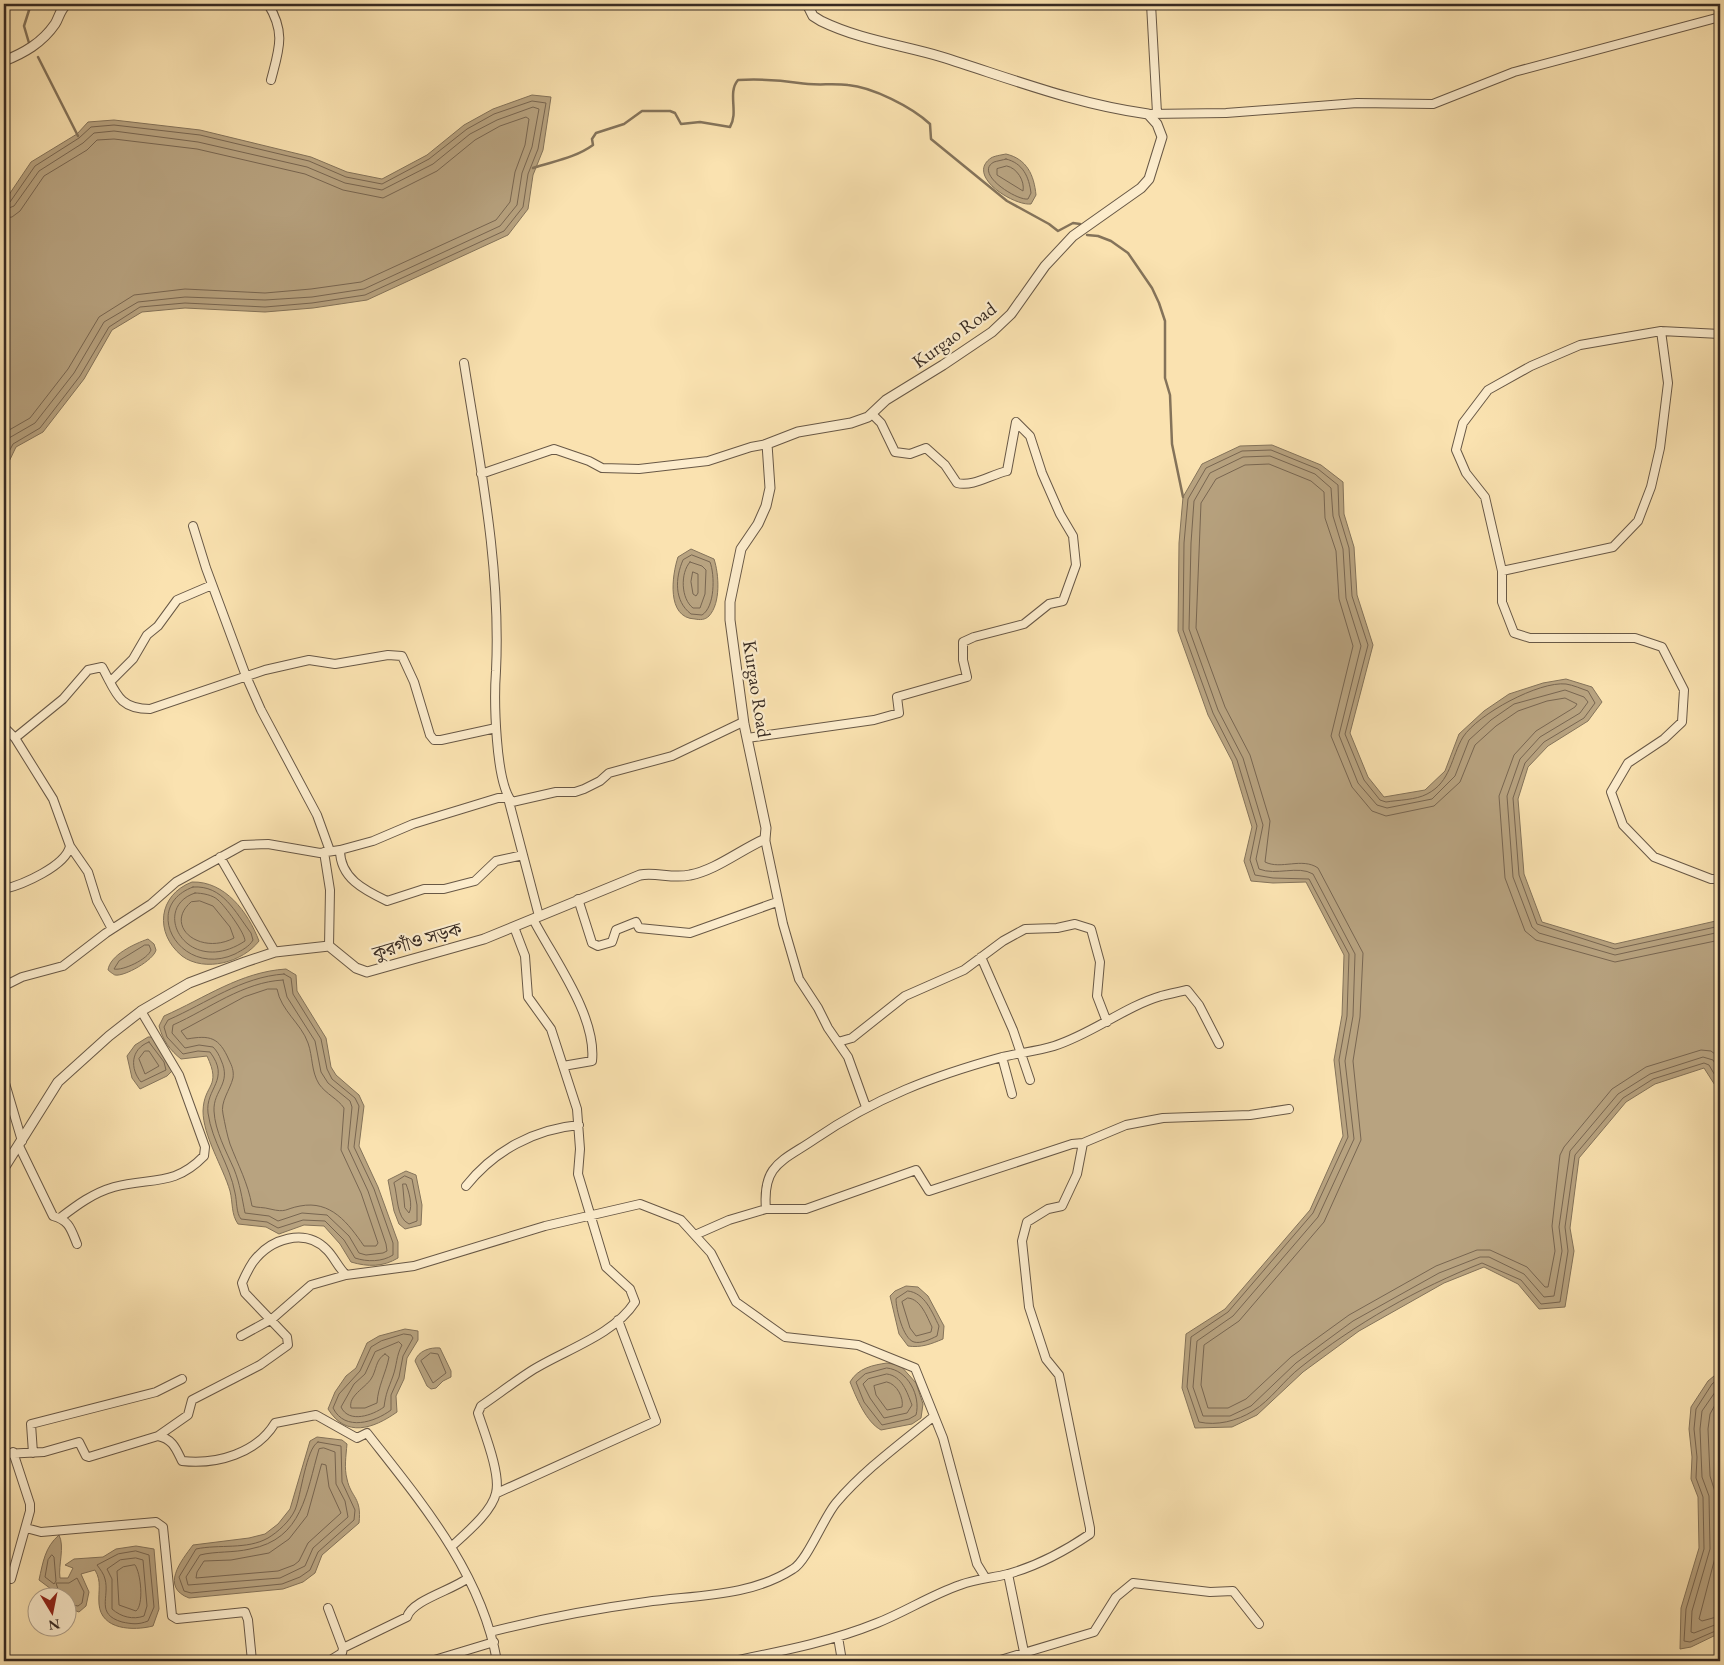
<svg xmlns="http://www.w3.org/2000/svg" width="1724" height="1665" viewBox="0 0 1724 1665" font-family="'EB Garamond','Noto Serif Bengali',serif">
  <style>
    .water { fill: #b8a380; stroke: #84735a }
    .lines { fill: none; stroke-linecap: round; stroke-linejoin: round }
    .shore { stroke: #786651; stroke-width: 1 }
    .stream { stroke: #84735a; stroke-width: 2.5 }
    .minor-casing { stroke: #685846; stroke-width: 10 }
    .tertiary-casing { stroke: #685846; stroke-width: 11 }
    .minor { stroke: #fceccc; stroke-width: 8 }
    .tertiary { stroke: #fceccc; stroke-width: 9 }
    .labels { text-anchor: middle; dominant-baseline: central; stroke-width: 4.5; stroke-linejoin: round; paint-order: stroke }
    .street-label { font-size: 19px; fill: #372a22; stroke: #fceccc }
  </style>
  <rect width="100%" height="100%" fill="#fae2b0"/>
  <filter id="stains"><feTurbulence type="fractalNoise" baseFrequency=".004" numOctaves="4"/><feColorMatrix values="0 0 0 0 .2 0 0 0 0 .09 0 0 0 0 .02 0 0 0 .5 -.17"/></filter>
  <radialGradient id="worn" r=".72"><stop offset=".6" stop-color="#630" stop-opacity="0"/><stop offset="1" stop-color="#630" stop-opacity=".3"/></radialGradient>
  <path class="water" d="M532,95l19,2 -8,53 -10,25 -5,34 -20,26 -141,65 -54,8 -48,4 -80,-4 -43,4 -30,18 -28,49 -41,53 -27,15 -12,25v-270l27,-40 46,-28 11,-12 26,-2 86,10 111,27 36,15 35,7 45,-24 37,-30 29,-16z
    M1006,154c21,5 28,21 30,41l-5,9c-17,2 -66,-28 -40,-46 3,-2 10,-3 15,-4z
    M1272,445l49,20 22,17 1,32 10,33 3,48 16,50 -23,88 18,44 16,20 41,-7 20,-19 14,-37 25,-23 25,-17 34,-11 23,-4 26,8 10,15 -14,19 -40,25 -20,21 -10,32 6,75 18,48 73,22 105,-24v173l-16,-25 -49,16 -29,18 -47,56 -9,70 4,23 -9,56 -26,2 -21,-25 -34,-17 -40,16 -85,48 -56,41 -46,43 -25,12 -37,1 -13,-40 4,-54 39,-25 85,-99 33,-74 -9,-76 8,-45 2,-60 -38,-73 -33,1 -22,-2 -7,-20 8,-34 -20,-66 -24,-46 -30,-84 1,-88 4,-46 19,-33 38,-18z
    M691,549l23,10c5,15 7,44 -5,57 -4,4 -9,4 -14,3 -29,-1 -23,-44 -17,-62z
    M192,882c33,-1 56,30 67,59 -16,21 -54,32 -77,15 -28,-23 -24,-61 10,-74z
    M148,939l6,5 2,6c-2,10 -32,27 -41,25 -1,0 -7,-5 -7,-5 2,-15 26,-26 40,-31z
    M286,969l10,6 1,16 29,47 5,29 5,8 23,20 5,11 -5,40 19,41 20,55v16c-15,9 -30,9 -47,4l-11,-18 -16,-18 -20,-1 -25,9 -13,-7 -28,-3c-7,-10 -5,-21 -8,-33 -7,-24 -27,-55 -27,-80 1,-28 19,-23 4,-55l-26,3c-11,-9 -18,-18 -22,-33l5,-10c41,-18 76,-44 122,-47z
    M148,1037h4l21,33 -6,6 -27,13 -8,-11 -5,-22 8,-11z
    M406,1171l10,4 6,30 -1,20 -16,4 -6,-5 -5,-13 -6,-31z
    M906,1286l12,1 10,9 16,30 -1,13c-12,5 -22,9 -35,7l-9,-12 -9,-38 5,-5z
    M405,1329l13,2v9l-11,18 -3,21 -8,17 1,16c-24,17 -51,26 -69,-3l7,-17 11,-16 10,-8 11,-25 12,-7z
    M440,1348l11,23v6l-8,4 -7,7 -5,1 -4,-3 -12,-25c3,-10 15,-14 25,-13z
    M887,1363l13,2 16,18 7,21 -2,14 -9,6 -31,6c-15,-8 -25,-33 -31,-48 8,-14 23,-17 37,-19z
    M1720,1371v262l-29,14 -11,2 1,-41 18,-60 -1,-51 -7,-18 1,-22 -3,-28 2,-22 17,-26z
    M317,1437l25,3 5,4c-1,12 -3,24 0,35 4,19 15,18 12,44l-37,32 -7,18 -12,9 -20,7 -94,9c-29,-11 -8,-37 4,-53l56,-7 16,-4 13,-10 12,-15 20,-68z
    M59,1535c6,12 -1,30 1,43h8l5,-10 -8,-3 9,-6 29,-2 13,-8 20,-3 18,3 5,60 -6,17c-20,5 -52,4 -54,-22 -1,-14 3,-22 -4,-34l-14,4 8,18 -3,14 -7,6 -11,-4v-10l-11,-1 -2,-5 -16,-12c4,-18 6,-33 20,-45z"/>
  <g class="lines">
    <path class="shore" d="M1006,159c17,4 23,18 25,34l-3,6c-11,2 -55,-26 -34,-37 3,-1 9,-2 12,-3z
      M1007,166c10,2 18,15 16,25l-26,-16v-6z
      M4,204l6,-2 25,-36 44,-28 12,-11 23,-2 86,10 109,26 37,16 36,7 47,-25 38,-30 27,-15 38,-13 14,2 -8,46 -10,25 -5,33 -19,24 -139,64 -53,8 -47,4 -80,-4 -45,4 -31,20 -29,49 -40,52 -27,16 -9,17
      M4,210l10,-4 25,-35 44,-28 11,-10 20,-2 84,11 109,25 38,16 37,7 51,-26 37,-30 27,-14 36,-13 6,2 -7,38 -10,26 -5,32 -17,21 -136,63 -52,8 -47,3 -80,-3 -47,5 -34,20 -30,51 -39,50 -26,15 -5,9
      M4,218l8,-1 8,-6 24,-35 43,-26 10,-10 17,-1 83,10 108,25 38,16 40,8 54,-27 38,-31 25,-14 26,-9 3,2 -4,26 -10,27 -5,30 -14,18 -135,62 -50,7 -46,4 -80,-4 -51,6 -35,22 -31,52 -38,49 -26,15
      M692,555l18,7c5,13 5,45 -8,53l-11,-1c-17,-13 -16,-36 -8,-54z
      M690,562l12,4 4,4 -1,24 -5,14h-7c-12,-9 -13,-35 -3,-46z
      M693,572l5,2v19l-2,3 -3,-2 -2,-12z
      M193,887c30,-2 42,25 58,46l2,7c-4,7 -11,10 -18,14 -54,25 -96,-47 -42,-67z
      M195,893c7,0 18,2 23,7 7,6 27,33 27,41 -58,38 -96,-33 -50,-48z
      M200,901l13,5 17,21 4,11c-34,18 -71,-12 -43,-36z
      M1720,926l-105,23 -78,-25 -18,-49 -6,-77 12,-35 19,-21 40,-24 11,-15 -7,-12c-6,-2 -15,-6 -22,-7 -27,-3 -88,30 -103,53 -12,20 -12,45 -36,57 -11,6 -29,6 -41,8l-6,-2 -16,-20 -19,-46 23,-89 -16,-49 -3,-48 -10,-33 -1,-30 -20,-16 -47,-19 -29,1 -36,17 -18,31 -4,44 -1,87 30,83 24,47 20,66 -7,34 5,15 18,3 36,1 40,75 -2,62 -8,44 9,77 -35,76 -85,99 -37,25 -4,50 12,35c18,4 38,-1 54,-11 18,-11 31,-31 48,-44 54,-43 117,-79 181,-104l39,17 20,24 19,-2 8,-51 -3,-24 10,-72 48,-57 30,-19 51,-16 5,2 11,19
      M1720,932l-105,23 -76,-22 -7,-6 -19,-50 -6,-81 13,-37 20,-22 40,-24 8,-11 -4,-5 -19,-7 -51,14 -23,16 -22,20 -14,36 -23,23 -45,9 -10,-3 -19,-22 -19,-48 22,-89 -15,-48 -3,-49 -10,-33 -2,-28 -16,-14 -45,-18 -27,1 -33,16 -16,28 -3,42 -2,86 29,81 25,48 20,67 -7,34 3,10c17,7 39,-4 54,5l42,80 -2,62 -8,45 9,78 -36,78 -85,99 -36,25 -4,46 10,29h27l21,-10 45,-43 57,-42 86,-48 41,-16h9l35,17 20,23 10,-1 8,-45 -3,-24 11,-76 48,-57 32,-20 53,-17 10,3 7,12
      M1720,940l-105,22 -79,-22 -11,-9 -20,-53 -6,-82 15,-41 22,-24 39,-24 2,-3 -12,-6 -18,3 -29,10 -22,15 -21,19 -15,37 -26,24 -48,10 -14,-5 -20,-24 -21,-51 22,-90 -14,-47 -3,-48 -11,-33 -1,-26 -13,-11 -42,-17 -24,1 -29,14 -15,24 -5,125 29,79 25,48 20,66 -5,41c16,8 37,-5 53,6l45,85 -3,64 -7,44 8,79 -37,82 -85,99 -35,24 -3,40 7,23h20l18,-9 45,-42 58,-42 87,-49 41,-16h13l37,17 18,20h3l7,-36 -3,-25 8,-71 4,-8 48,-58 34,-22 55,-17 10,1 9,7
      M145,945h4l2,5c-3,9 -28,21 -37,19l5,-8z
      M284,974l7,4 2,16 28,45 6,30 5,10 23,19 4,8 -5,41 20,42 19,54v12c-11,7 -26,7 -38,3l-11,-18 -19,-19 -22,-1 -25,8 -11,-6 -26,-3c-5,-6 -4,-18 -6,-26 -5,-28 -23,-51 -27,-80 -3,-25 23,-33 2,-61l-12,-1 -15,3 -16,-17 -3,-10 4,-7c39,-17 73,-43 116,-46z
      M283,980l4,17 28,44 6,31 7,11 22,18 2,6 -4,41 20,43 18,53 1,7 -4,2 -17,2 -7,-2 -10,-17 -22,-21 -25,-2 -24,8 -9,-5 -24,-3c-3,-15 -5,-29 -11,-44 -8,-18 -19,-38 -20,-58 -1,-21 18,-27 7,-51 -2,-5 -4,-9 -8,-13l-14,-2 -14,3 -13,-15 1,-8c36,-16 70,-43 110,-45z
      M268,989h9c4,22 24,34 31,54 5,14 3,28 11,41 7,10 19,15 25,24l-3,42 20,43 17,50 -2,3h-12c-16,-23 -33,-46 -64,-40 -16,3 -13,7 -30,3 -6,-2 -13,-1 -18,-3 -4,-23 -14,-41 -22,-62 -3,-9 -5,-20 -7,-30 -3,-12 7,-24 10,-36 1,-7 -1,-12 -4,-18 -10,-23 -19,-25 -42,-21l-6,-8 63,-34z
      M149,1042l15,20 2,8 -25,12c-11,-13 -11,-33 8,-40z
      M145,1051h4l10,15 -14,8 -6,-15z
      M405,1176l7,3 5,26v16l-8,3c-13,-6 -11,-28 -15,-41z
      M403,1184h3c3,8 7,22 3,29l-4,-5z
      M908,1291c17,2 24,21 31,35l-2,10c-6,3 -16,8 -23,6 -11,-3 -18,-33 -18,-43z
      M908,1298c13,1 19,19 24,29l-1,5 -15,4 -6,-8 -8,-26z
      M404,1334l7,1 2,3 -10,18 -4,21 -8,18v15c-16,12 -46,22 -58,-2l6,-14 21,-23 11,-24 10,-6z
      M399,1342l3,3c-6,11 -5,20 -9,31 -5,14 -7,16 -9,31 -11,8 -35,17 -43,0l13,-23 11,-10 10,-22z
      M431,1353l7,1 8,19 -13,10 -12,-22z
      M385,1354l4,3c-3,16 -11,29 -12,46l-12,5h-14c-3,-12 14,-20 20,-29 6,-9 4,-19 14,-25z
      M887,1368c21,2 34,28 29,47l-7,4 -27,6 -18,-23 -8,-20 9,-8z
      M887,1374c15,2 20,18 25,31l-5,8 -23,5 -14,-20 -7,-14 5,-5z
      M1720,1377l-8,7 -16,25 -2,20 3,28 -1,21 7,19 1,52 -18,60 -2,32 6,1 30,-13
      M887,1382c10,2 17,16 15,25l-15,3 -11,-15 -2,-9z
      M1720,1385l-18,26 -2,18 2,48 7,19 1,53 -18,62 -1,21 3,1 26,-10
      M1720,1396l-10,18 -2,15 2,47 6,19 1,55 -18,69 3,2 18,-5
      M318,1442l23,4 1,36 13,28 -1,10 -36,32 -8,18 -10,7 -18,7 -91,9 -7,-2 -5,-14 17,-28c23,-5 51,1 72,-11 10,-6 22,-17 27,-28 6,-14 11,-62 23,-68z
      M324,1448l11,4 1,32 9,17 3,16 -35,31 -8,18 -25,12 -92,7 -2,-8 14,-22c16,-4 33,-2 50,-6 53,-10 56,-56 69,-100z
      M322,1464l4,1 3,22 12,26 -33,30 -9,18 -5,4 -16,6 -82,7 1,-6 7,-11 27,-1 38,-7 20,-14 18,-23z
      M136,1551l13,4 5,52 -6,14c-10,4 -16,3 -26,1 -27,-8 -12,-25 -17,-43 -1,-5 -5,-10 -8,-14l21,-11z
      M52,1555l2,2 2,24 -2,3 -9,-7 3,-17z
      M136,1558l7,2 4,46 -3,10c-11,4 -23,1 -32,-7v-30l-5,-10 13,-9z
      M135,1565c6,8 9,40 1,46l-17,-6 -2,-34 6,-4z
      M61,1598l-5,-15h13l8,-5 7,14 -2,11 -4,3 -10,-2"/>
    <path class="stream" d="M29,43l-5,-17 7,-22
      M38,57l40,79
      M533,168c21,-7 42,-10 60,-23l-1,-6 4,-6 28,-9 18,-13h28l5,2 6,11 19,-2 30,5c9,-15 -3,-34 8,-47 20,-1 41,0 61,3 16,3 33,0 49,2 24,2 64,22 82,39l1,15 76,62 42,23 9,7 15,-8 7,1
      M1087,235l11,1 13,5 17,12 24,35 7,15 6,18v57l5,17 2,49 11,53"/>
    <defs>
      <path id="minor" d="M268,4c18,29 11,45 3,76
        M1151,4l6,109
        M1148,114l78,-1 131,-10 76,1 81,-32 206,-55
        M1720,334l-59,-3 -81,14 -49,21 -43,24 -25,33 -7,27 10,23 19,24 17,74v31l12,31 16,5h105l27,9 22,43 -2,32 -18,17 -36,24 -17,29 12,33 31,32 57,22h9
        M464,363c16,102 37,204 32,308 -2,27 -1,111 16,131l44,-10h19l9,-3 16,-8 9,-8 63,-17 71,-34
        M481,474l73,-25 35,12 13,7 37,1 69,-8 43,-14 16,-3
        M193,526l13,42 40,108 15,34 56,105 13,36
        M1502,571l111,-24 25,-26 13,-34 9,-39 8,-65 -7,-52
        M110,682l23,-23 14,-24 11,-9 19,-26 35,-15
        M4,727l11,11
        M747,738l127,-18 25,-7 -2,-16 70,-20 -4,-17v-18l11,-5 50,-13 25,-20 14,-3 13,-36 -3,-29 -13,-22 -18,-41 -12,-37 -14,-14 -9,49c-17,4 -34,16 -50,12l-12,-18 -19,-17 -16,6 -15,-2 -14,-29 -9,-9
        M765,839l18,85 16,55 19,29 10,20 20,29 18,50
        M70,846l18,26 9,29 15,28
        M340,850c0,28 24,40 47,51l37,-12h20l31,-8 21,-20 27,-6
        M324,852l6,38 -1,56
        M220,857l55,95
        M4,889c18,-4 62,-23 66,-43l-17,-47 -38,-61 48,-39 25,-29 14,-3c14,25 16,42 48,42l115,-39 44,-10 26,4 53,-9 14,1 12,26 16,53 4,5h7l55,-12
        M578,899l14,44 6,3 14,-4 4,-12 20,-8 3,6 51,5 87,-31
        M533,919c20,39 64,97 59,142l-29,5
        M981,957l32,73 17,50
        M4,986l18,-9 41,-11 43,-33 45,-29 25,-22 67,-37 25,-1 52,9 20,-3 33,-9 40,-17 85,-26h10l31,118
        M838,1042l14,-4 53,-42 59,-26 39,-29 22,-12 32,-1 18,-4 16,5 9,33 -3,34 10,26
        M1002,1057l10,37
        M4,1080l18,61
        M19,1146l34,70c16,4 18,13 24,28
        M466,1186c28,-35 68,-57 113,-61
        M766,1209h40l110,-39 13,21 143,-47 11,-1
        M60,1218c17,-13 33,-25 54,-31 37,-10 60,0 90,-31l1,-9 -26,-72 -38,-64
        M695,1235l34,-15 37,-11c-4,-45 17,-48 49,-70 60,-41 118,-63 187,-82 17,-4 36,-6 52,-11 38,-12 70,-39 107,-50 8,-2 17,-4 26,-6l12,15 20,39
        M241,1336l31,-17 39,-34 35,-10
        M158,1436l30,-21 4,-15 68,-35 28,-20 -1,-8 -42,-44 -3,-10c3,-7 7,-15 11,-21 17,-23 52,-35 74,-12 7,7 11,17 19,25l68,-9 131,-40 95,-22 41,16 30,33 25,49 49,35 73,8 57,23 28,70 34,126 8,13
        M33,1453l-2,-29 125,-32 26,-13
        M4,1454l40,-2 35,-10 7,14 3,1 69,-21c15,3 18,13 24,25 35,4 75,-8 93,-38l41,-8 41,23 10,-5c54,69 114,139 130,228
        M497,1493l159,-72 -38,-101
        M26,1528l15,4 115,-10 7,5 9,89 5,3 68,-7 3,8 4,41
        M451,1547c14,-13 41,-35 45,-54 5,-19 -12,-61 -18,-80l3,-7c16,-11 33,-24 50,-35 33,-21 82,-35 104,-69l-5,-13 -24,-22 -28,-93 2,-25 -3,-40 -26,-80 -23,-32 -3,-41 -11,-29
        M1008,1574l16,78
        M11,1579l19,-68v-7l-17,-52
        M328,1608l15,40
        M490,1632c51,-13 103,-23 156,-30 49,-7 104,-5 147,-33 14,-8 31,-52 43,-66 28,-33 64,-59 97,-86
        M838,1637l4,24
        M329,1661l13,-8 1,-5 64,-31c5,-17 46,-27 61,-39
        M431,1661l63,-19
        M733,1661c49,-10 97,-19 144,-38 28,-11 54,-28 83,-38 16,-6 32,-7 48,-11 29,-8 57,-23 82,-40v-6l-31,-153 -13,-16 -17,-52 -7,-66 5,-19 21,-13 14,-3 15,-32 6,-31 43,-18 37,-7 87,-3 39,-6
        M997,1661l97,-29 22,-35 17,-14 77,9 23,-1 26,33"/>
      <path id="tertiary" d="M4,61c20,-8 38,-18 51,-37 4,-6 5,-15 12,-20
        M4,1168l54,-86 51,-46 32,-25 48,-28 56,-21 30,-10 54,-6 27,22 11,4 117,-33 156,-64c16,-3 33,4 50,0 26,-5 50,-25 75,-36l1,-11 -22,-104 -14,-104v-18l11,-53 17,-25 8,-18 4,-18 -3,-44 31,-12 53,-9 17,-6 18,-17 57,-35 49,-33 19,-18 34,-48 28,-30 68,-48 8,-9 13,-42 -5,-13 -9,-10c-73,-10 -136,-35 -206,-57 -40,-12 -82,-17 -121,-36l-8,-5 -6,-12"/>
    </defs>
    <use href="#minor" class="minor-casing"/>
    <use href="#tertiary" class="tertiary-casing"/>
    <use href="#minor" class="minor"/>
    <use href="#tertiary" class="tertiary"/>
  </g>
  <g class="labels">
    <g class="street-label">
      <text transform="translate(954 335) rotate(-36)">Kurgao Road</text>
      <text transform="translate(757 689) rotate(81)">Kurgao Road</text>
      <text transform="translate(417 941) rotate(-16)">কুরগাঁও সড়ক</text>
    </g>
  </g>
  <rect width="1724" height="1665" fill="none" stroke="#fae2b0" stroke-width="20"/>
  <rect x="5" y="5" width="1714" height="1655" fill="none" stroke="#372a22" stroke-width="2.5"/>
  <rect x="10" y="10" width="1704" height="1645" fill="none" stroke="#372a22"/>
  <g transform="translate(52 1612) rotate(170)"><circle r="24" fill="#fceccc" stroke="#ad9e88"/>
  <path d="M0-4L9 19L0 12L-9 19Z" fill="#8f2418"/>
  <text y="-8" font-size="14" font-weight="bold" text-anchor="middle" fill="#372a22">N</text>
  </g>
  <rect width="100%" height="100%" filter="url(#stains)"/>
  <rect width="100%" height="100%" fill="url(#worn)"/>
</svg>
